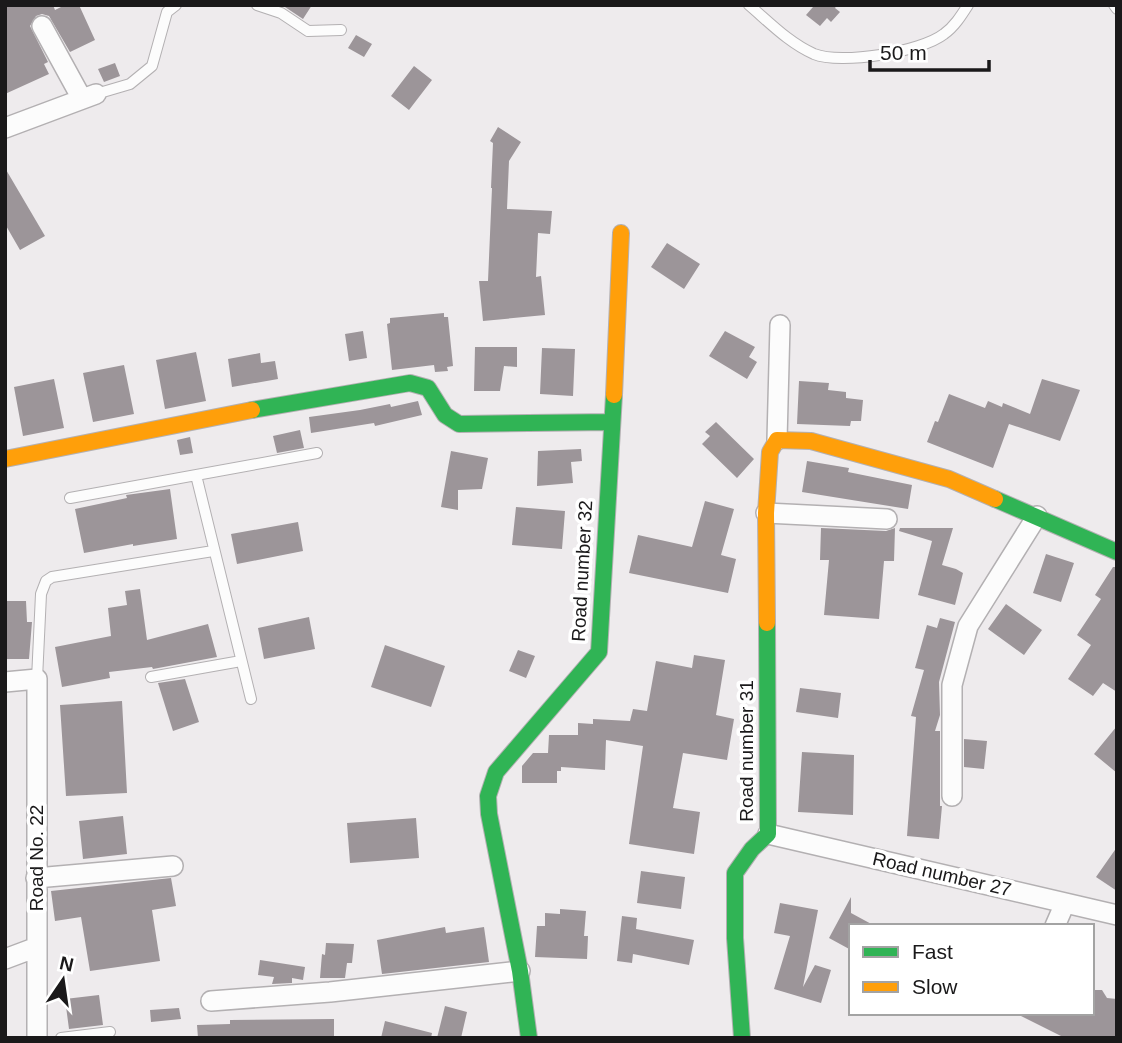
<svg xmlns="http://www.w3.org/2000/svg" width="1122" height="1043" viewBox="0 0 1122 1043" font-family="Arial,sans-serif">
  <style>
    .building { fill: #9c9599 }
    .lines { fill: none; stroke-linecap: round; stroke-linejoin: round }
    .lane-casing { stroke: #b3b0b2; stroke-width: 12 }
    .street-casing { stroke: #b3b0b2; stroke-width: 22 }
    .fast-casing { stroke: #b3b0b2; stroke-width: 18 }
    .slow-casing { stroke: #b3b0b2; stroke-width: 18 }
    .lane { stroke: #fcfcfc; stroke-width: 10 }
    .street { stroke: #fcfcfc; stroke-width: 19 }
    .fast { stroke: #30b455; stroke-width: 16 }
    .slow { stroke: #ff9f0a; stroke-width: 16 }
    .labels { text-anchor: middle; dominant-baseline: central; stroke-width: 7; stroke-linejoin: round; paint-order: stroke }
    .street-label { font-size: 19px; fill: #1a191a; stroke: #fff }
  </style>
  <rect width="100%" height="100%" fill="#eeebed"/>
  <path class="building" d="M5,5h48l2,5 10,-5h14l16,35 -25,12 -21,-36 -7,-2 -6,2 -6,10 18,36 -4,2 5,10 -44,20z
    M282,5h30l-9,14z
    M811,5h26l-2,3 5,4 -9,10 -4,-4 -7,8 -14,-11 7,-8z
    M356,35l16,9 -8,13 -16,-9z
    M115,63l5,13 -16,6 -6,-13z
    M414,66l18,14 -23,30 -18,-14z
    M498,127l23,15 -12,19 -2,48 45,2 -2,23 -12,-1 -2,44 5,-1 4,39 -62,6 -4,-40h9l4,-93h-1l2,-45 -3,-2z
    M5,168l40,68 -25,14 -15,-26z
    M667,243l33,21 -16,25 -33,-22z
    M444,313v4h4l5,49 -6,1 1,4 -13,1 -1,-7 -42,5 -5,-46 3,-1v-5z
    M363,331l4,27 -18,3 -4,-27z
    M725,331l30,16 -6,10 8,5 -10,17 -38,-23z
    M475,347h42v20l-13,-1 -4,25h-26z
    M542,348l33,1 -2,47 -33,-2z
    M196,352l10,49 -41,8 -9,-49z
    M260,353l1,10 14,-2 3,18 -46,8 -4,-28z
    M124,365l10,49 -41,8 -10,-49z
    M54,379l10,49 -41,8 -9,-49z
    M1042,379l38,11 -20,51 -51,-17 -16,44 -66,-26 8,-21 3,1 11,-28 36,14 3,-7 14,6 1,-4 27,11z
    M799,381l30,2 -1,7 18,2v6l17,2 -2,21h-10l-1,5 -53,-2z
    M418,401l4,14 -47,11 -1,-3 -63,10 -2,-16 51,-7 30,-6 1,3z
    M716,422l38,37 -17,19 -35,-34 8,-8 -5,-4z
    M300,430l4,18 -27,5 -4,-17z
    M190,437l3,16 -13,2 -3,-15z
    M581,449l1,12 -11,1 2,21 -36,3 1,-35z
    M451,451l37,7 -6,31 -24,1v20l-17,-3z
    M807,461l42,7 -1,4 64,13 -4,24 -106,-17z
    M170,489l7,50 -44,7v-2l-49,9 -9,-44 52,-11 -1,-3z
    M705,501l29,8 -13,46 15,4 -8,34 -99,-20 9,-38 54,12z
    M516,507l49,4 -3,38 -50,-4z
    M298,522l5,29 -66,13 -6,-30z
    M821,528l65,3 9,-3 -1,33h-10l-5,58 -55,-4 5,-55h-9z
    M900,528h53l-11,37 14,4 7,4 -8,32 -37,-10 14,-54 -33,-10z
    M1046,554l28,9 -13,39 -28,-9z
    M1113,567h4v125l-14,-9 -10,13 -25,-17 23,-34 -14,-10 24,-36 -6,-4z
    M140,589l7,51 61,-16 9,33 -64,12 -1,-2 -43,5 1,6 -48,9 -7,-40 56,-11 -3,-28 19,-3 -2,-14z
    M5,601h21l1,21h5l-3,37h-24z
    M1006,604l36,26 -18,25 -36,-26z
    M309,617l6,32 -51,10 -6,-31z
    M940,618l15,4 -16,60 1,33 -5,16h5v75h2l-3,33 -32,-3 9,-119 -5,-1 13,-46 -9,-2 12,-43 10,3z
    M385,645l60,21 -14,41 -60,-20z
    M518,650l17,6 -9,22 -17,-7z
    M694,655l31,5 -9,55 18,4 -7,41 -44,-7 -10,55 27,4 -6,42 -65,-10 14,-98 -37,-6 -1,30 -44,-3v4h-4v12h-35v-17l11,-13h15l1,-18h29v-12l15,1v-5l37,2 3,-12 14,2 9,-50 36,7z
    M185,679l14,43 -26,9 -15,-48z
    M800,688l41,5 -3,25 -42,-6z
    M122,701l5,92 -61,3 -6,-91z
    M1117,726v47l-23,-19z
    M964,739l23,2 -3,28 -20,-2z
    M802,752l52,3 -1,60 -55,-3z
    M123,816l4,38 -44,5 -4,-38z
    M416,818l3,40 -69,5 -3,-40z
    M1117,847v44l-21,-14z
    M641,871l44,6 -4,32 -44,-6z
    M171,878l5,28 -24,4 8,51 -70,10 -9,-54 -26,4 -4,-30z
    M851,897v16l24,13h-24v24l-22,-12z
    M780,903l38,7 -15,77 12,-22 16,5 -10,33 -47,-14 16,-53 -16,-3z
    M560,909l26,2 -2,25h4l-1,23 -52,-2 2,-31h8v-13l15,1z
    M622,916l15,2 -1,11 58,11 -5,25 -56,-11 -1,9 -15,-2z
    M445,927l1,6 38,-6 5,35 -107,12 -5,-34z
    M326,943l28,1 -2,19h-5l-2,15h-25l2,-24 3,1z
    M260,960l45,7 -2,13 -11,-2v5l-20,1 2,-7 -16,-2z
    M1092,990h10l5,8 10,1v39h-52l-50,-25h77z
    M99,995l4,30 -34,4 -4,-30z
    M445,1006l22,6 -6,26h-24z
    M179,1008l2,11 -30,3 -1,-12z
    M334,1019v19h-136l-1,-13 33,-1v-4z
    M385,1021l47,12 -1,5h-50z"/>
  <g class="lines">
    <defs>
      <path id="lane" d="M257,5l24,8 27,18 33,-1
        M749,5c20,17 40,38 65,49 27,11 107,-2 130,-20 10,-7 17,-18 24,-29
        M1114,5l3,4
        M96,94l34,-10 22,-18 15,-54 9,-7
        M196,475l55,224
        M70,498l247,-45
        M151,677l90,-16
        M37,679l4,-85 5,-13 6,-4 161,-26
        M61,1038l49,-6"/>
      <path id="street" d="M42,26l40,73
        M5,128l91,-34
        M777,440l3,-115
        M766,513l121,6
        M5,682l32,-3v359
        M952,796v-111l16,-59 69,-110
        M768,834l349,81
        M36,878l137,-12
        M1055,926l10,-23
        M5,959l32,-12
        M211,1001l119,-9 190,-21"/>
      <path id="fast" d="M252,410l158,-27 18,5 17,27 14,9 152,-2
        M995,499l122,53
        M529,1038l-9,-67 -31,-157 -1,-18 8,-24 103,-120 15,-257
        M742,1038l-7,-100v-65l17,-24 16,-15 -1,-211"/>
      <path id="slow" d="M614,395l7,-162
        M5,459l247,-49
        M767,623l-1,-110 4,-61 7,-12 34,1 138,38 46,20"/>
    </defs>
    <use href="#lane" class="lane-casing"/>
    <use href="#street" class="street-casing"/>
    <use href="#fast" class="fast-casing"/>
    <use href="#slow" class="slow-casing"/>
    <use href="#lane" class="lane"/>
    <use href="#street" class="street"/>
    <use href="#fast" class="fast"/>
    <use href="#slow" class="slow"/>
  </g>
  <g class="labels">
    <g class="street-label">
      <text transform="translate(582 571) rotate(-87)">Road number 32</text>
      <text transform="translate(746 751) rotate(-90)">Road number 31</text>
      <text transform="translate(36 858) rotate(-90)">Road No. 22</text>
      <text transform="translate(942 874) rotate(13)">Road number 27</text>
    </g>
  </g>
  <rect width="1122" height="1043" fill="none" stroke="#1a191a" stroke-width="14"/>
  <rect x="849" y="924" width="245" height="91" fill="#ffffff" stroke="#a3a3a3" stroke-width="2"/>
  <rect x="863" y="947" width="35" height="10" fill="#30b455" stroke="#a3a3a3" stroke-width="2"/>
  <text x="912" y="959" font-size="21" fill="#1a191a">Fast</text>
  <rect x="863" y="982" width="35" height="10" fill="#ff9f0a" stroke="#a3a3a3" stroke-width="2"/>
  <text x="912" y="994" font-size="21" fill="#1a191a">Slow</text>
  <g transform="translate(63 980) rotate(13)" stroke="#ffffff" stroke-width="5" paint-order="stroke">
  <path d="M0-5L12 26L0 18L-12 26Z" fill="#1a191a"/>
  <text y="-10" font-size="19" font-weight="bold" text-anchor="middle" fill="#1a191a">N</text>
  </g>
  <path d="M870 60v10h119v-10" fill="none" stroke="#1a191a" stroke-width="3.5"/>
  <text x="880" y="60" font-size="21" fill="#1a191a" stroke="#ffffff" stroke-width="5" paint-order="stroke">50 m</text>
</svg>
